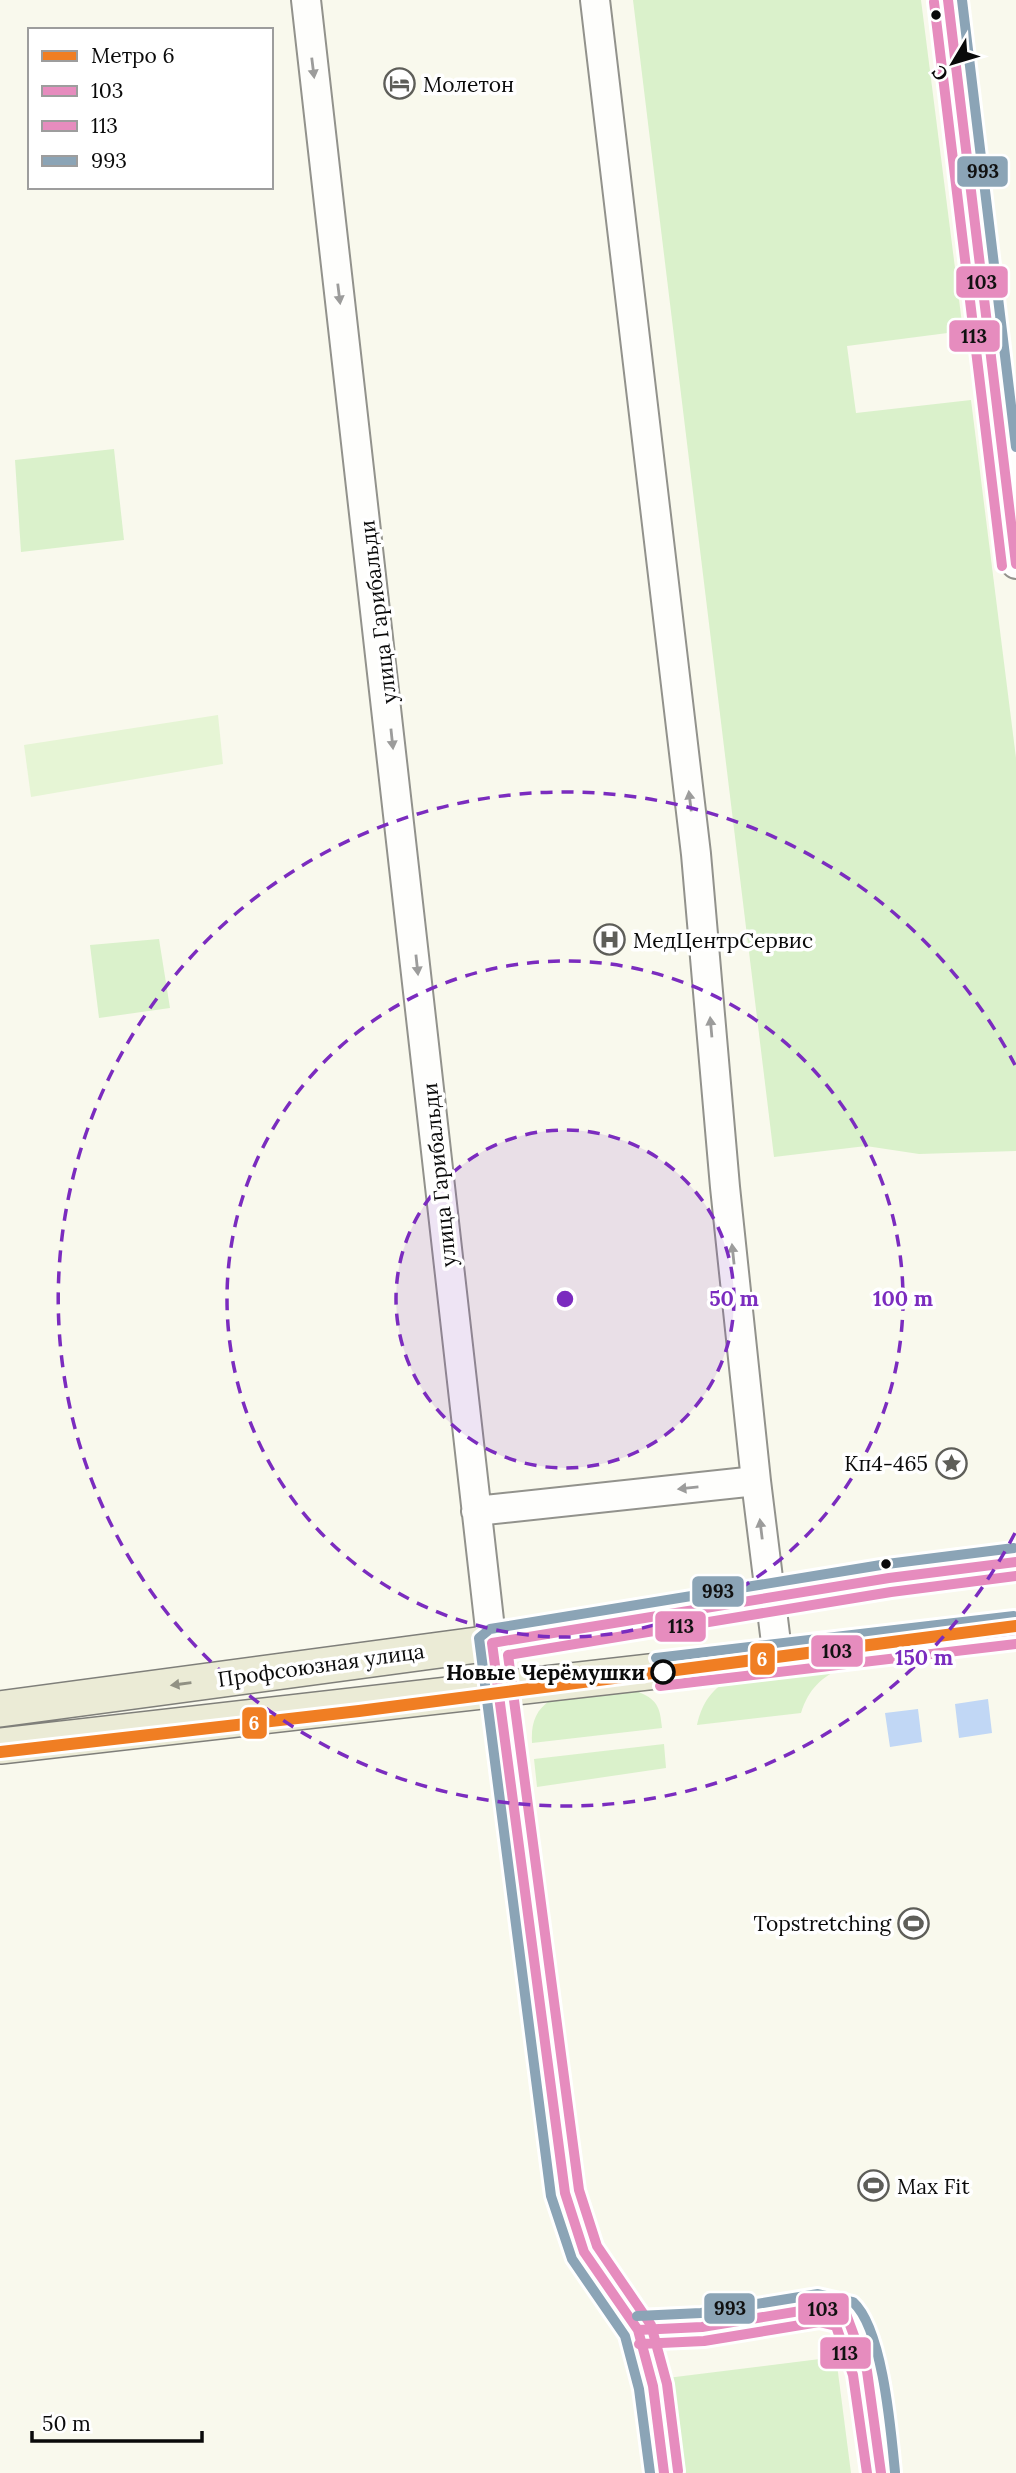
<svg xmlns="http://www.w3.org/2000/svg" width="1016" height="2473" viewBox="0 0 1016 2473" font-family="Lora,serif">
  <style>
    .green { fill: #daf1cb }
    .pitch { fill: #e6f5d5 }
    .water { fill: #c1d7f5 }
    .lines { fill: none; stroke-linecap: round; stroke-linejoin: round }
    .minor-casing { stroke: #92928c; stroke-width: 32 }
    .major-casing { stroke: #7f7f7a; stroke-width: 38 }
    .minor { stroke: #fefefc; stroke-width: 28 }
    .major { stroke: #ebebd6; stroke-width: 35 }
    .bus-1-casing { stroke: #fff; stroke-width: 16 }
    .bus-2-casing { stroke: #fff; stroke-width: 16 }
    .bus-3-casing { stroke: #fff; stroke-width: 16 }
    .bus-1 { stroke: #e68cbe; stroke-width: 10 }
    .bus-2 { stroke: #e68cbe; stroke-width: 10 }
    .bus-3 { stroke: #8ba4b6; stroke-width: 10 }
    .metro-1-casing { stroke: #fff; stroke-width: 18 }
    .metro-1 { stroke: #f07e23; stroke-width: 12 }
    .oneway { fill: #9c9c9b }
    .oneway2 { fill: #919184 }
    .ring { fill: none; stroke: #7b2cbf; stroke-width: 3.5; stroke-dasharray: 12 9 }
    .bus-dot { fill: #0a0a0a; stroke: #fff; stroke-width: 2.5 }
    .stop-dot { fill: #fff; stroke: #0a0a0a; stroke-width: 3.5 }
    .labels { text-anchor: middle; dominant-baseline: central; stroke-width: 7; stroke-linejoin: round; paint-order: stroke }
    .poi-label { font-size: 21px; fill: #0a0a0a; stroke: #fff; text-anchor: start }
    .street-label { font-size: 21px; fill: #0a0a0a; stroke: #fff }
    .stop-label { font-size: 21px; font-weight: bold; fill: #0a0a0a; stroke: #fff; text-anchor: end }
    .centre { fill: #7b2cbf; stroke: #fff; stroke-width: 3.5 }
    .ring-label { font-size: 21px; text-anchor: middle; font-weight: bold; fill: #7b2cbf; stroke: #fff; stroke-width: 7; stroke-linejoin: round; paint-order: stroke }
    .line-badge { stroke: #fff; stroke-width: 2.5 }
    .badge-label { font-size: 19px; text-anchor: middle; font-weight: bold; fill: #fff }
    .pale-badge-label { font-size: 19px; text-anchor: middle; font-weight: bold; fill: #111 }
  </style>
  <rect width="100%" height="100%" fill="#f9f9ed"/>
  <path class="green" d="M633,0h288l42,331 -116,15 9,67 115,-13 45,358v393l-97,3 -53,-8 -92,11z
    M114,449l10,91 -103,12 -6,-92z
    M159,939l11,69 -71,10 -9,-73z
    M844,1666c-23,12 -35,22 -43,47l-104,12c5,-21 12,-32 30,-45z
    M636,1691c21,8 24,15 26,37l-130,15c-1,-19 3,-33 19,-43z
    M664,1744l2,24 -129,19 -3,-28z
    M836,2357l15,116h-172l-12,-95z"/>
  <path class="pitch" d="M218,715l5,49 -192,33 -7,-52z"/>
  <path class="water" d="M988,1699l4,34 -33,5 -4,-34z
    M918,1709l4,33 -32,5 -5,-34z"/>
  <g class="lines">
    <defs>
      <path id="minor" d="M306,0c71,584 133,1169 198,1753 17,147 41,293 61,440l19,59 54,78 15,56 11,87
        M595,0l101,854 29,333 31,294 22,178
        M948,0l68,564
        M476,1511l280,-30
        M638,2330l64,-3 117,-19 27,6c26,48 29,106 35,159"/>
      <path id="major" d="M0,1709l492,-66 397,-65 127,-16
        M0,1746l1016,-116"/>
    </defs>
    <use href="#minor" class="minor-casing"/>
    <use href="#major" class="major-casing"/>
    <use href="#minor" class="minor"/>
    <use href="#major" class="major"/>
    <defs>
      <path id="bus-1" d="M948,0l68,564
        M658,1672l358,-42
        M638,2330l64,-3 117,-19 27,6 21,57 14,102
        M664,2473l-11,-87 -15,-56 -54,-78 -19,-59 -73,-550 397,-65 127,-16"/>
      <path id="bus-2" d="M934,2l68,564
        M660,1686l356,-42
        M639,2344l65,-3 115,-19 17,4 17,49 14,98
        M678,2471l-11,-87 -16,-59 -54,-79 -18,-56 -71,-535 383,-63 125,-16"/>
      <path id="bus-3" d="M962,0l54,447
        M656,1658l358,-42
        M637,2316l64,-3 117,-19 35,8c30,27 38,130 42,170
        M650,2473l-11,-84 -14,-53 -53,-77 -21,-63 -72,-558 11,-9 397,-65 127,-16"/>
    </defs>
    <use href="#bus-1" class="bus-1-casing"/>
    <use href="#bus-2" class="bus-2-casing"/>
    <use href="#bus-3" class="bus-3-casing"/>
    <use href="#bus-1" class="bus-1"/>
    <use href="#bus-2" class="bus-2"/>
    <use href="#bus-3" class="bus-3"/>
    <defs>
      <path id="metro-1" d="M0,1752l359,-41 657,-85"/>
    </defs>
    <use href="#metro-1" class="metro-1-casing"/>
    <use href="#metro-1" class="metro-1"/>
  </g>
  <defs><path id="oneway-solid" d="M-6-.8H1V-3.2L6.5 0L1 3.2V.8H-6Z" transform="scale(1.75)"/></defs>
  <g class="oneway">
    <use href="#oneway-solid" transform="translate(313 68) rotate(83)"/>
    <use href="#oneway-solid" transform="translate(339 294) rotate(83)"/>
    <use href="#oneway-solid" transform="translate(392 739) rotate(84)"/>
    <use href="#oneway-solid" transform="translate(690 801) rotate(-97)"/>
    <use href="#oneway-solid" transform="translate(417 965) rotate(84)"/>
    <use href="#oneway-solid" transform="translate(711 1027) rotate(-95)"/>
    <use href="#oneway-solid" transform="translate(733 1254) rotate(-96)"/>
    <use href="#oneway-solid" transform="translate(688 1488) rotate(174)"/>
    <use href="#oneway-solid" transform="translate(761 1529) rotate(-97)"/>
  </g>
  <use class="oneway2" href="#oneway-solid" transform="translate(181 1684) rotate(172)"/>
  <circle cx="565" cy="1299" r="169" fill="#7b2cbf" fill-opacity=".12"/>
  <g class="ring">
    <circle cx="565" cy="1299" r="169"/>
    <circle cx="565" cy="1299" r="338"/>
    <path d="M1015 1533A507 507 0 1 1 1015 1065"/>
  </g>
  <defs>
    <symbol id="hotel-ring" viewBox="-11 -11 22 22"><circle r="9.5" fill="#fff" stroke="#5e5e59" stroke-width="1.5"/><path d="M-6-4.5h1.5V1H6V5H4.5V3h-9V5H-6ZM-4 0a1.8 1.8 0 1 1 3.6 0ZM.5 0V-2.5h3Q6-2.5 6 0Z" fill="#5e5e59"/></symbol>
    <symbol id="hospital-ring" viewBox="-11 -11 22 22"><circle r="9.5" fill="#fff" stroke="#5e5e59" stroke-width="1.5"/><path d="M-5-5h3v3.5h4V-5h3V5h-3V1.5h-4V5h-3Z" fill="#5e5e59"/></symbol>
    <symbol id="sight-ring" viewBox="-11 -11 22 22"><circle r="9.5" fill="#fff" stroke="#5e5e59" stroke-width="1.5"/><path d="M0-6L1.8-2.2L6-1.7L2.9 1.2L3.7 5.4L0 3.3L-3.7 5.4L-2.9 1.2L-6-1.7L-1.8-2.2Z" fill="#5e5e59"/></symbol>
    <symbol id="stadium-ring" viewBox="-11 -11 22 22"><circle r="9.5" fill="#fff" stroke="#5e5e59" stroke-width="1.5"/><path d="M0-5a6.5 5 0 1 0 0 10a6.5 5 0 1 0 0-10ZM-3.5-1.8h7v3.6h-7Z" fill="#5e5e59"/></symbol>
  </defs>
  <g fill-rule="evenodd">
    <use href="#hotel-ring" x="382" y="66" width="35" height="35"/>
    <use href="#hospital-ring" x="592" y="922" width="35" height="35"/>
    <use href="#sight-ring" x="934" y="1446" width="35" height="35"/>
    <use href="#stadium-ring" x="896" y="1906" width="35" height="35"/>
    <use href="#stadium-ring" x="856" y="2168" width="35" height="35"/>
  </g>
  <g class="bus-dot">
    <circle cx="936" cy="15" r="6"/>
    <circle cx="886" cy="1564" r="6"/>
  </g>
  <circle class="stop-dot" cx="663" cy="1672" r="11"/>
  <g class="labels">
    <g class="poi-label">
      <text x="423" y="84">Молетон</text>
      <text x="633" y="940">МедЦентрСервис</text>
      <text x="928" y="1463" text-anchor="end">Кп4-465</text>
      <text x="891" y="1923" text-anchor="end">Topstretching</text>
      <text x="897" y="2186">Max Fit</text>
    </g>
    <g class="street-label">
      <text transform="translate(378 612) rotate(-97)">улица Гарибальди</text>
      <text transform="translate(439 1175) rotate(-96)">улица Гарибальди</text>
      <text transform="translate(321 1665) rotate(-8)">Профсоюзная улица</text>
    </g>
    <g class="stop-label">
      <text x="645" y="1672">Новые Черёмушки</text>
    </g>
  </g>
  <circle cx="565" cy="1299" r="10" class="centre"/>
  <g class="ring-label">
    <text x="734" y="1306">50 m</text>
    <text x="903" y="1306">100 m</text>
    <text x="924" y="1665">150 m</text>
  </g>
  <g class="line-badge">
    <rect x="956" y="155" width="53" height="33" rx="7" fill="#8ba4b6"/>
    <rect x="955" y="265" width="54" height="34" rx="7" fill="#e68cbe"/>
    <rect x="948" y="319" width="53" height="34" rx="7" fill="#e68cbe"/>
    <rect x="691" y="1575" width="54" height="33" rx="7" fill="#8ba4b6"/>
    <rect x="654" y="1610" width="53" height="33" rx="7" fill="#e68cbe"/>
    <rect x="810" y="1634" width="54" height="34" rx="7" fill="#e68cbe"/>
    <rect x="749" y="1642" width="27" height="34" rx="7" fill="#f07e23"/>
    <rect x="241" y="1706" width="27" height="34" rx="7" fill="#f07e23"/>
    <rect x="703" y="2292" width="53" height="33" rx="7" fill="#8ba4b6"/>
    <rect x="797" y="2292" width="53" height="34" rx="7" fill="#e68cbe"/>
    <rect x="819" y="2336" width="53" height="34" rx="7" fill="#e68cbe"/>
  </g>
  <g class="badge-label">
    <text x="762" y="1666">6</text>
    <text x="254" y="1730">6</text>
  </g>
  <g class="pale-badge-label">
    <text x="983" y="178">993</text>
    <text x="982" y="289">103</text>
    <text x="974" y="343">113</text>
    <text x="718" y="1598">993</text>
    <text x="681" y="1633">113</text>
    <text x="837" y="1658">103</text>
    <text x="730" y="2315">993</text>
    <text x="823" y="2316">103</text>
    <text x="845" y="2360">113</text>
  </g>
  <rect x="28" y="28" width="245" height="161" fill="#ffffff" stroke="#9d9d9d" stroke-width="2"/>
  <rect x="42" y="51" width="35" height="10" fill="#f07e23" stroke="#9d9d9d" stroke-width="2"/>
  <text x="91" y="63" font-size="21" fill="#0a0a0a">Метро 6</text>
  <rect x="42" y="86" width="35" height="10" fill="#e68cbe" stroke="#9d9d9d" stroke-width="2"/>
  <text x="91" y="98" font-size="21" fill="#0a0a0a">103</text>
  <rect x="42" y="121" width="35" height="10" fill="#e68cbe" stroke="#9d9d9d" stroke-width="2"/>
  <text x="91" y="133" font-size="21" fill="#0a0a0a">113</text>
  <rect x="42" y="156" width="35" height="10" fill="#8ba4b6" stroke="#9d9d9d" stroke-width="2"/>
  <text x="91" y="168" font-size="21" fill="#0a0a0a">993</text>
  <g transform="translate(953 63) rotate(232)" stroke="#ffffff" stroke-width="5" paint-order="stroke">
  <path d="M0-5L12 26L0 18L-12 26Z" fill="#0a0a0a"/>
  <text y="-10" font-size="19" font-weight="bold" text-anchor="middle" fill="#0a0a0a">С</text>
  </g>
  <path d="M32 2431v10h170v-10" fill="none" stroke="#0a0a0a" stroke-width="3.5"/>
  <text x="42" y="2431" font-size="21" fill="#0a0a0a" stroke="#ffffff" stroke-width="5" paint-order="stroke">50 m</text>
</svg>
